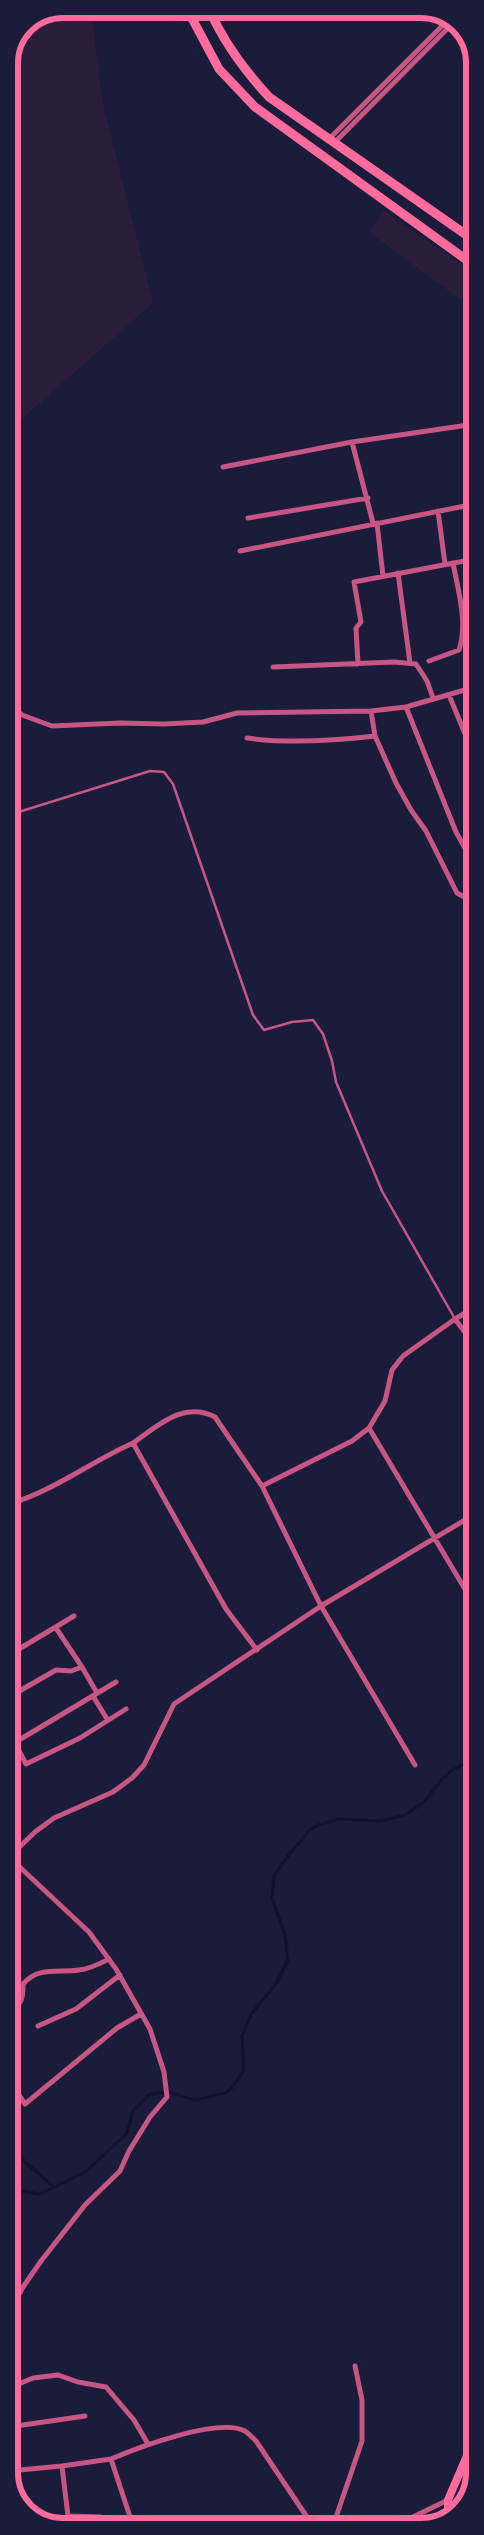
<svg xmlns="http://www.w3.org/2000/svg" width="484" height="2535" viewBox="0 0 484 2535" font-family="'PT Sans',sans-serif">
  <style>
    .green { fill: #2a1e3b }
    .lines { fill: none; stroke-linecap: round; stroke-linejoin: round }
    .stream { stroke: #12122b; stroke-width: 3 }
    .service { stroke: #c65784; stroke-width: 2.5 }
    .minor { stroke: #c65784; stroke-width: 5 }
    .secondary { stroke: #ff6b9d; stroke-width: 8 }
    .trunk { stroke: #ff6b9d; stroke-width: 9 }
    .rim { fill: none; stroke: #ff6b9d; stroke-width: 6 }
  </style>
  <rect width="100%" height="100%" fill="#1b1b3a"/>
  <path class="green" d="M62,9h29l12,95 50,199 -139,123 -5,-7v-357l16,-38z
    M383,210l92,64 -14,26 -92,-68z"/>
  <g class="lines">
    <path class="stream" d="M9,2139l16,23 29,25
      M9,2189l31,5 47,-23 40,-38 6,-22 17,-17 18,-2 27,8 30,-7 7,-5 12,-18 -2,-34 10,-23 24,-29 12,-24 -3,-25 -13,-37 2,-22 14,-20 22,-26 8,-5 21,-6 41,2 25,-6 19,-13 18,-23 10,-9 23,-11"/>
    <path class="service" d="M9,815l141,-44 14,1 9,12 80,231 11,15 28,-8 21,-2 10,14 9,27 4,21 46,109 73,128"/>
    <path class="minor" d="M329,139l120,-120
      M334,143l120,-121
      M352,442l123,-18
      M223,467l129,-25 21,81
      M438,511l7,53
      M248,518l120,-20
      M377,523l6,53
      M240,551l235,-47
      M398,573l12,90
      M463,622l12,-4
      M429,661l30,-11c9,-28 -1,-60 -6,-87
      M358,664l-2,-36 5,-6 -7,-40 121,-23
      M273,667l121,-5 22,2 11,17 6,17
      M449,695l26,63
      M9,704l13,11 30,11 68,-3 44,1 39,-2 34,-9 134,-2 35,-4 69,-20
      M406,707l50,125 19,34
      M371,711l4,25 21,47 15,27 15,21 31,62 9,5 9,-4
      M247,738c42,6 85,3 128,-2
      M475,1307l-20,12 20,27
      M369,1428l16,-27 7,-31 11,-14 52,-37
      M133,1443c26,-18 50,-42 82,-26l47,69
      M9,1504c43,-12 83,-43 124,-61l93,166 31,41
      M9,1655l65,-39
      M82,1667l15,26
      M93,1696l14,23
      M9,1697l47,-27 15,1 11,-4 -26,-39
      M15,1743l11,21 54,-26 46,-29
      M9,1746l107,-64
      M415,1765l-94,-159 -59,-120 90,-45 17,-13 106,178
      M9,1857l26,-25 19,-14 59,-26 19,-14 12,-13 30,-61 147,-98 154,-92
      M9,1857l80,75 27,37 34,60 14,43 3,25 -17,20 -21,34 -9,20 -35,34 -44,56 -18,26 -14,26
      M9,2009c14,-5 14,-11 14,-25 16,-18 35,-11 56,-14 11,-1 20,-6 30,-11
      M38,2026l38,-17 44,-34
      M9,2080l16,24 92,-76 24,-14
      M9,2388l24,-10 25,-3 20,7 28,5 28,33 14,24
      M9,2427l76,-11
      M62,2466l49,-7
      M9,2471l53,-5 6,50 33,1 25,9
      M65,2526l3,-10
      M133,2526l-22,-67c26,-11 107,-42 134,-28 4,3 8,7 11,10l57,85
      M333,2526l29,-85v-41l-7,-34
      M394,2526l54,-26"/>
    <path class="secondary" d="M448,2515v-15l27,-63"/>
    <path class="trunk" d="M187,9l32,60 36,38 220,159
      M209,9c15,34 35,61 60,88l206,144"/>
  </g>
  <path d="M0 0H484V2535H0ZM63 18H421A45 45 0 0 1 466 63V2473A45 45 0 0 1 421 2518H63A45 45 0 0 1 18 2473V63A45 45 0 0 1 63 18Z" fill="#1b1b3a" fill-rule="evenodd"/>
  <path class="rim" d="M63 18H421A45 45 0 0 1 466 63V2473A45 45 0 0 1 421 2518H63A45 45 0 0 1 18 2473V63A45 45 0 0 1 63 18Z"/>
</svg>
